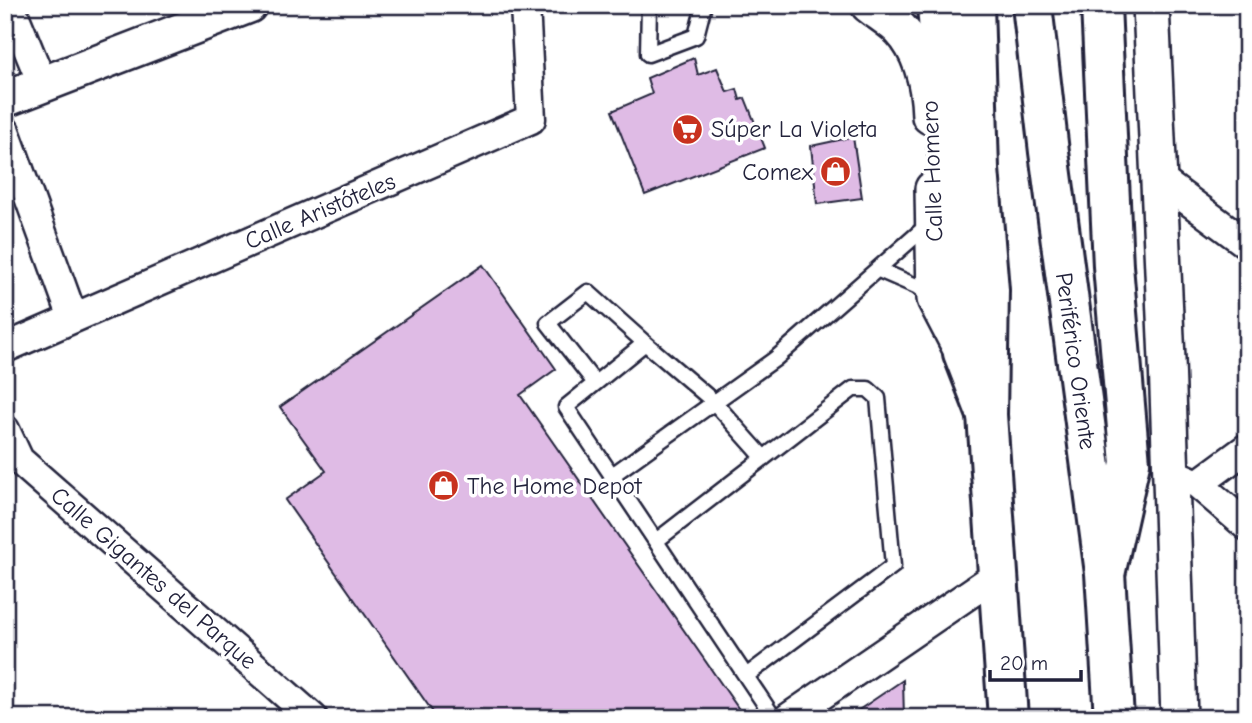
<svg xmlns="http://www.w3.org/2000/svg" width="1252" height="723" viewBox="0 0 1252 723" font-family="'Comic Neue',sans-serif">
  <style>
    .building { fill: #dfbbe5; stroke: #22223b; stroke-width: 2 }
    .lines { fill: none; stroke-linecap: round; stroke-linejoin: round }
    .service-casing { stroke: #22223b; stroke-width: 19 }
    .minor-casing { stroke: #22223b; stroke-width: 33 }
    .tertiary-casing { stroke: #22223b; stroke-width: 40 }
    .secondary-casing { stroke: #22223b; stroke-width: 44 }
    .trunk-casing { stroke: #22223b; stroke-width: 44 }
    .service { stroke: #fff; stroke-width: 14 }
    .minor { stroke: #fff; stroke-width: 28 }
    .tertiary { stroke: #fff; stroke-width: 35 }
    .secondary { stroke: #fff; stroke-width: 38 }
    .trunk { stroke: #fff; stroke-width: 38 }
    .labels { text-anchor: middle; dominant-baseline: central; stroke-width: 7; stroke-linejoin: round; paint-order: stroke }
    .poi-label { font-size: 24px; fill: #22223b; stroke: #fff; text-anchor: start }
    .street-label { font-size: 24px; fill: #22223b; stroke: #fff }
  </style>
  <rect width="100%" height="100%" fill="#fff"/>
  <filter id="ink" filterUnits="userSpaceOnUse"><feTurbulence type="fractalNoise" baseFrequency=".0143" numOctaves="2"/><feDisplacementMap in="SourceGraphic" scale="14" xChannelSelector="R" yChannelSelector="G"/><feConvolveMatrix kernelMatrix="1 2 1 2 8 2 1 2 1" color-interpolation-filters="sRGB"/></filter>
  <g filter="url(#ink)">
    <path class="building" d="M694,58l4,17 19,-7 10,24 10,-3 3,11 5,-2 20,50 -120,47 -33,-84 40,-17 -5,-16z
      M853,137l9,61 -45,6 -6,-58z
      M483,265l73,104 -36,26 225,323h-308l-152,-218 41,-29 -46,-64z
      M903,680l1,38h-57z"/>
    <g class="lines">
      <defs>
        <path id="service" d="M649,5l-1,49 48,-18 8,-31
          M879,270l37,16 15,10
          M595,383l-47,-60 40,-31 57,51
          M764,458l-51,-57 -68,-58 -79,64 208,311
          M611,476l164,-117 155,-136
          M656,541l197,-152h15l10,9 15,168 -147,110"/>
        <path id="minor" d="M10,5l32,78
          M5,131l68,187
          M1158,178l89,66
          M5,348l526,-229 -6,-114
          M5,430l14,30 294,258
          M1170,472l28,12 49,42
          M1198,484l49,-36
          M788,718l209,-143"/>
        <path id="tertiary" d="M869,5c10,8 22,15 31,24 22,23 29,56 30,87
          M1151,5l16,355 12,358
          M5,99l244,-94
          M933,189l2,110 27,52"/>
        <path id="secondary" d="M937,5l26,348 24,62
          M1101,5l12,261 17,197 -24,107"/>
        <path id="trunk" d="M974,5l5,164 10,121 -2,125 21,303
          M1032,5l17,147 56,421 9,145"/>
      </defs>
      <use href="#service" class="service-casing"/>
      <use href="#minor" class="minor-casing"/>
      <use href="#tertiary" class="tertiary-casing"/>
      <use href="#secondary" class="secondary-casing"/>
      <use href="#trunk" class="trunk-casing"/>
      <use href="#service" class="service"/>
      <use href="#minor" class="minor"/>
      <use href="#tertiary" class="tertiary"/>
      <use href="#secondary" class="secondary"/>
      <use href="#trunk" class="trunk"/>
    </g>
  </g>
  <defs>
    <symbol id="supermarket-disc" viewBox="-11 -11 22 22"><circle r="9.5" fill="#c8321e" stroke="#fff"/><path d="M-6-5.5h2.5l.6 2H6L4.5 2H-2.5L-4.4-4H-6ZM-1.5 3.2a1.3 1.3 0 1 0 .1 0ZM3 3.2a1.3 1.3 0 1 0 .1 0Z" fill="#fff"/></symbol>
    <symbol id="shop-disc" viewBox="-11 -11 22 22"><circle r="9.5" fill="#c8321e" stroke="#fff"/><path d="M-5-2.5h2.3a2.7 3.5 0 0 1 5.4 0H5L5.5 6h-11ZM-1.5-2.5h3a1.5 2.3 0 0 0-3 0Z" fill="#fff"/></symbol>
  </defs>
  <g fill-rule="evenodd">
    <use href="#supermarket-disc" x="670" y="112" width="35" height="35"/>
    <use href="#shop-disc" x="818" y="154" width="35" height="35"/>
    <use href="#shop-disc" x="426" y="468" width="35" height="35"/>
  </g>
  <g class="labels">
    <g class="poi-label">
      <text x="711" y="129">Súper La Violeta</text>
      <text x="813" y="172" text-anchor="end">Comex</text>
      <text x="467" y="486">The Home Depot</text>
    </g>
    <g class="street-label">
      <text transform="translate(932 171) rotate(-92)">Calle Homero</text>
      <text transform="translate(320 211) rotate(-23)">Calle Aristóteles</text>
      <text transform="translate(1076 361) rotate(82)">Periférico Oriente</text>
      <text transform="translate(154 578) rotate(41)">Calle Gigantes del Parque</text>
    </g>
  </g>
  <rect width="1252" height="723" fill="none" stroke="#fff" stroke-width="28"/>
  <rect x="14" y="14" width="1224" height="695" fill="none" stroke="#22223b" stroke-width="2.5" filter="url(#ink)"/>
  <path d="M990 670v10h91v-10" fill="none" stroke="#22223b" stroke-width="3.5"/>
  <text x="1000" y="670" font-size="21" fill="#22223b" stroke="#ffffff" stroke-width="5" paint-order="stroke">20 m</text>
</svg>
